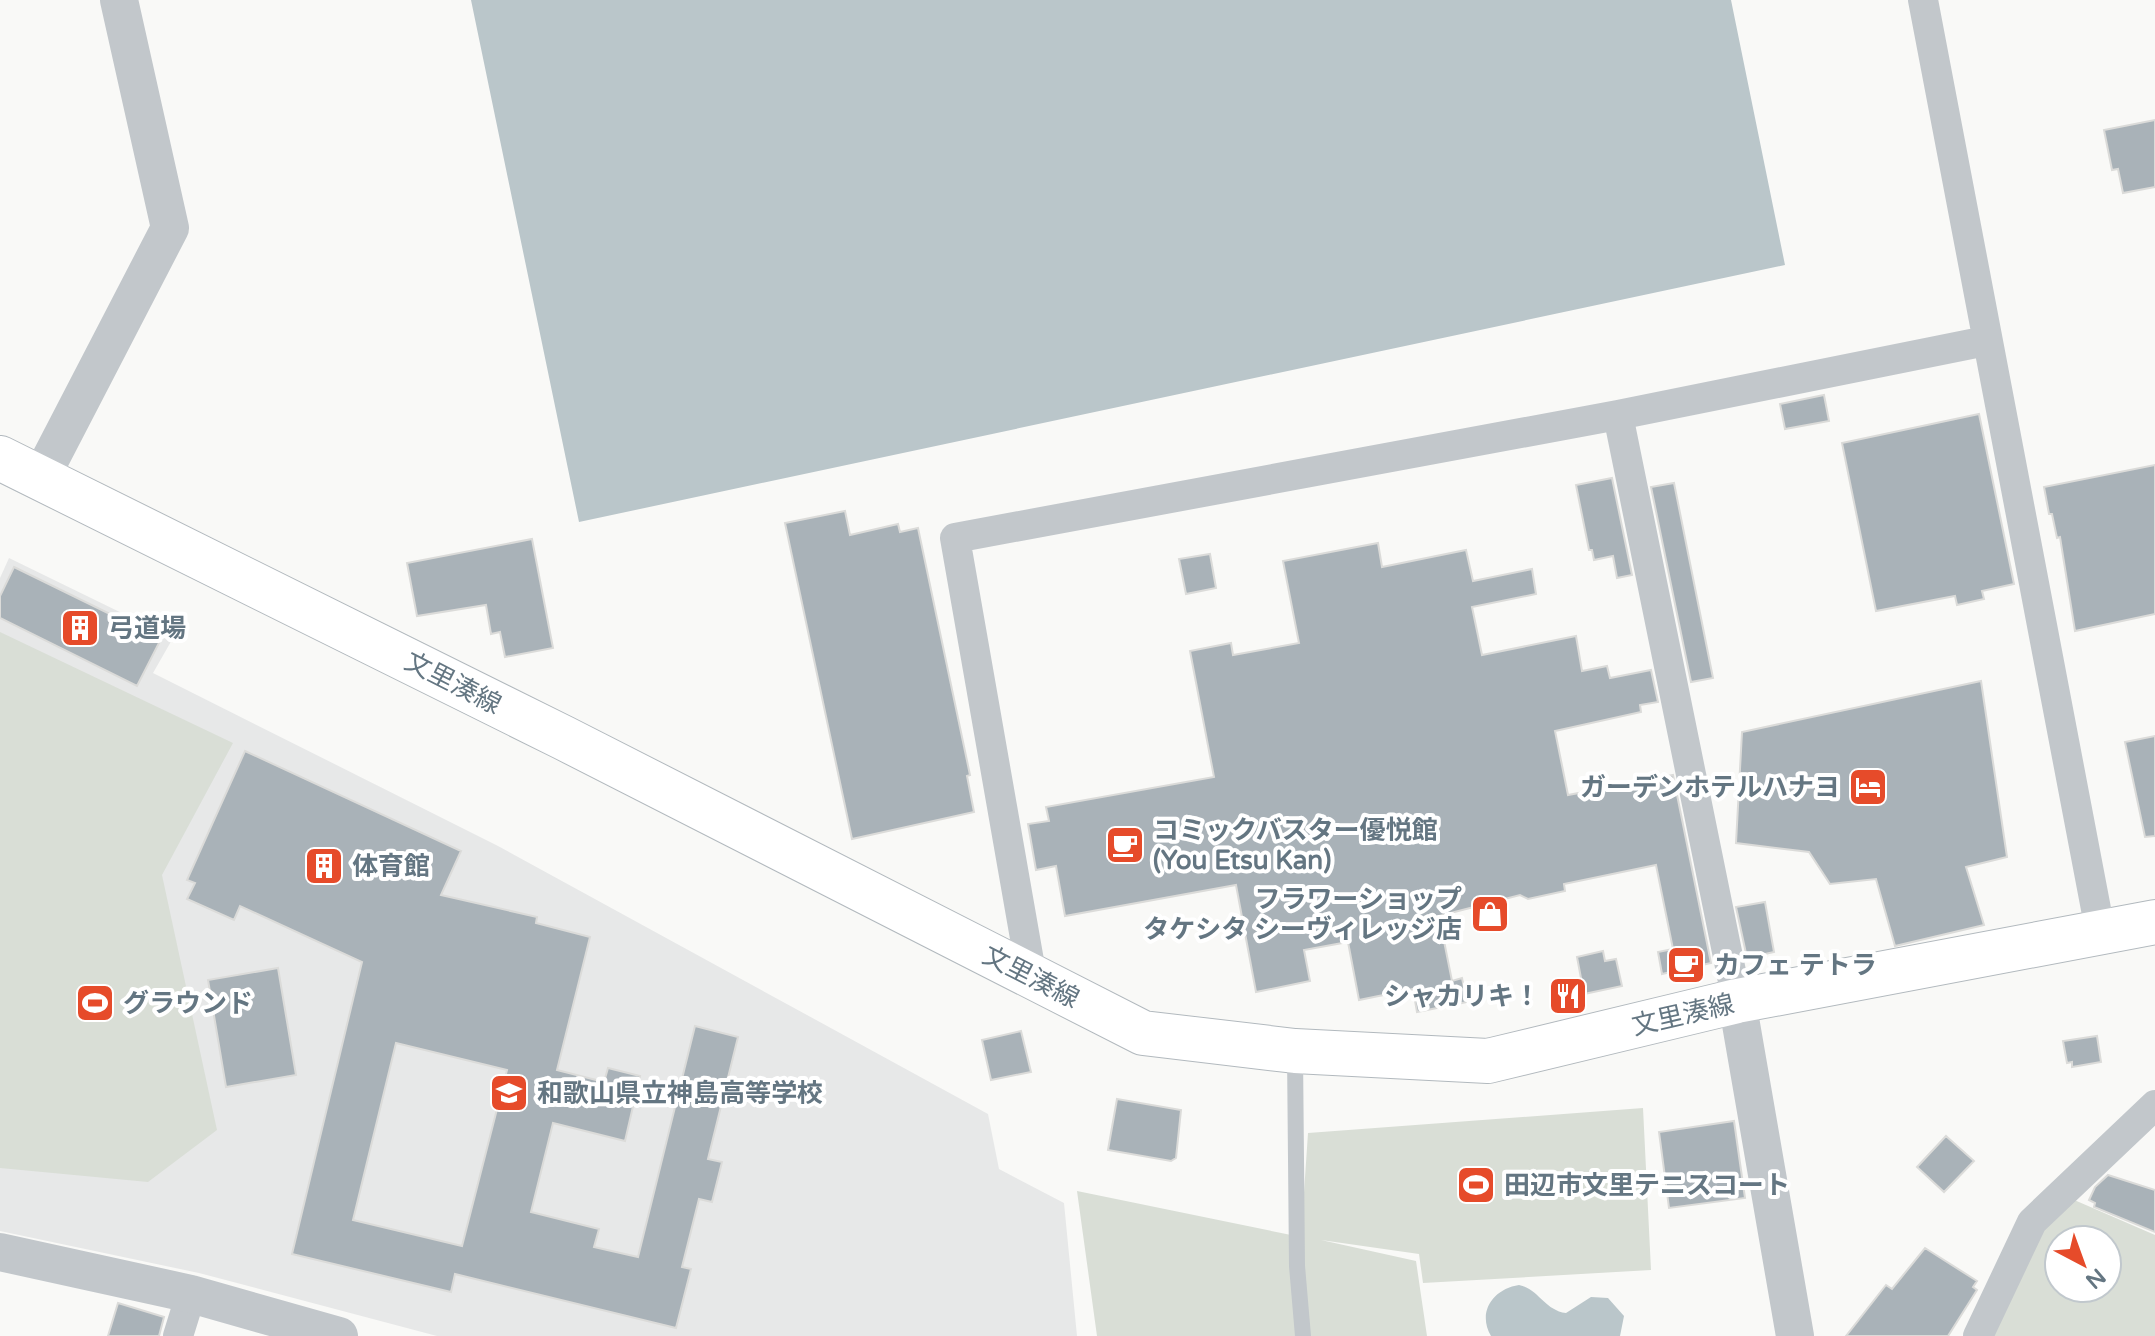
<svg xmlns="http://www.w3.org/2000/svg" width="2155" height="1336" viewBox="0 0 2155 1336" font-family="'Varela Round','Noto Sans JP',sans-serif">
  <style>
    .built { fill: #e7e8e8 }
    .green { fill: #d9ded6; fill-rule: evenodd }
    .water { fill: #bac6ca }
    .building { fill: #a9b2b8; stroke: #dbdbd9; stroke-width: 2; fill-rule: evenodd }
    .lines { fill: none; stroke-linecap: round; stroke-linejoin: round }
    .secondary-casing { stroke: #b2b9be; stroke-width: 46 }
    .service { stroke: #c2c7cb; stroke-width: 16 }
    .minor { stroke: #c2c7cb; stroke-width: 30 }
    .tertiary { stroke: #c2c7cb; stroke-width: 38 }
    .secondary { stroke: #fff; stroke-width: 44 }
    .labels { text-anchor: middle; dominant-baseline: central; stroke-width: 8; stroke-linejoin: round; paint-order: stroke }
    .poi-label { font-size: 26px; font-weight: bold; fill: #647682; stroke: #fff; text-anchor: start }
    .street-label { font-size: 26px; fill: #647682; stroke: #fff }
  </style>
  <rect width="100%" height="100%" fill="#f9f9f7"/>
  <path class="built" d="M9,558l164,80 -20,35 345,173 490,268 11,55 65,34 13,133h-640l-238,-63 -199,-42v-653z"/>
  <path class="green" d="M0,632l233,111 -71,132 55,255 -69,52 -148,-14z
    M1643,1108l8,162 -228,13 -4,-29 -98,-14 95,21 11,75h-330l-20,-145 224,46 7,-104z
    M2072,1199l83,36v101h-164l45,-97zM2059,1240h48v48h-48z"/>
  <path class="water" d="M471,0h1260l54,265 -1206,257z
    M1519,1285c20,4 25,25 47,28l25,-16 17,1 16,18 -4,20h-129c-14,-24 2,-47 28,-51z"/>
  <path class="building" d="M2155,120v67l-32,6 -5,-24 -6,1 -8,-40z
    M1824,395l5,26 -44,8 -5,-25z
    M1979,414l35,170 -32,7 2,8 -27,6 -2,-9 -79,15 -34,-168z
    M2155,465v149l-80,17 -15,-94 -3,1 -5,-24h-3l-5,-27z
    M1612,478l20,97 -15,3 -4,-22 -19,4 -2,-10h-3l-13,-65z
    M1674,483l39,195 -22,4 -40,-195z
    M845,511l5,24 48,-11 2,8 18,-4 52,247 -3,1 7,36 -122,27 -67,-316z
    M532,539l21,109 -48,9 -5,-25 -9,2 -5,-29 -69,11 -10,-53z
    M1378,543l4,24 84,-17 7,31 59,-12 4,25 -64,13 10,48 94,-19 6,35 25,-5 3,12 41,-8 7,32 -18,3 1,7 -86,19 13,64 105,-20 38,188 -49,11 -4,-22 15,-3 -17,-84 -92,19 1,7 -37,8 -8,-4 -81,21 13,65 10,-3 5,24 -50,10 -4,-23 -54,11 -11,-58 -44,8 6,31 -54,11 -20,-107 -171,31 -9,-50 -20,4 -8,-46 21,-3 -3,-14 168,-30 -24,-126 41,-8 2,12 66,-12 -16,-82z
    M1210,554l6,34 -30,6 -7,-35z
    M14,567l147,72 -24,47 -137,-68v-22z
    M1981,681l26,176 -41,10 18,58 -89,21 -19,-67 -46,5 -21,-32 -73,-9 6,-111z
    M2155,736v100l-10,1 -20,-95z
    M245,751l216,100 -20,44 96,22 -1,6 54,14 -33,133 47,12 4,-14 32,8 -15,65 -72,-18 -22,89 68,17 -5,18 44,10 57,-231 43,11 -30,122 14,3 -10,40 -13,-3 -17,68 9,2 -15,59 -221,-54 -4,18 -159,-38 70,-292 -122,-56 -6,14 -47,-21 8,-16 -8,-3zM396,1043l111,27 -45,176 -109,-26z
    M1765,902l9,50 -27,6 -11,-51z
    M1603,951l2,10 11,-2 6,27 -38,8 -7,-37z
    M278,968l18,107 -70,12 -18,-107z
    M1021,1031l10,41 -40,8 -9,-40z
    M2097,1036l4,26 -29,5v-5l-5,1 -4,-22z
    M1117,1099l64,11 -5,48 -5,3 -63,-11z
    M1734,1121l11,77 -76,10 -10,-76z
    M1946,1136l28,25 -30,31 -27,-25z
    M2108,1175l47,15v42l-61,-25 1,-4 -6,-3 6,-13z
    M1925,1248l52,33 -4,6 4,3 -29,46h-102l40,-51 6,4z
    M118,1303l46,14 -5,19h-51z"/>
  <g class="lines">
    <defs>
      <path id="secondary" d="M0,458l564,280 579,295 152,18 193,10 249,-60 418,-79"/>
    </defs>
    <use href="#secondary" class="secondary-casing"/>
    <path class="service" d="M1295,1053l2,213 6,70"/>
    <path class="minor" d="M1923,0l177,930
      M1618,415l119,586
      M1032,978l-77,-440 663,-123 368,-74
      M178,1336l13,-42
      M1978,1336l54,-114 123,-117"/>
    <path class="tertiary" d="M41,477l129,-249 -51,-228
      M1737,1001l58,335
      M0,1252l191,42 148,42"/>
    <use href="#secondary" class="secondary"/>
  </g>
  <defs>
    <symbol id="building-square" viewBox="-11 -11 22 22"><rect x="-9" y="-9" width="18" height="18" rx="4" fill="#e64b2a" stroke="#fff"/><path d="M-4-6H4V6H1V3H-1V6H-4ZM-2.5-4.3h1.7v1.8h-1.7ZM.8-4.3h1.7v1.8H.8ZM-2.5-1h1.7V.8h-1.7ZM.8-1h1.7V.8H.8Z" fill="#fff"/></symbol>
    <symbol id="hotel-square" viewBox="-11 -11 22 22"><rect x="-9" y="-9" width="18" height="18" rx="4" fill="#e64b2a" stroke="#fff"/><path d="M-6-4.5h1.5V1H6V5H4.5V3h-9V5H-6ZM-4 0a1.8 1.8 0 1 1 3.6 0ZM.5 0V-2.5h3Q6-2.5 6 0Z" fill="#fff"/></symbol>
    <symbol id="cafe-square" viewBox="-11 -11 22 22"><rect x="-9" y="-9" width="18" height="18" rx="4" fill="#e64b2a" stroke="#fff"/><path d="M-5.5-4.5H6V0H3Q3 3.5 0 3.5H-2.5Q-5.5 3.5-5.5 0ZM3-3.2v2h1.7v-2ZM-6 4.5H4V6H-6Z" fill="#fff"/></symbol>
    <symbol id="shop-square" viewBox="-11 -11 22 22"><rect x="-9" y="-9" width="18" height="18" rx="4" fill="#e64b2a" stroke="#fff"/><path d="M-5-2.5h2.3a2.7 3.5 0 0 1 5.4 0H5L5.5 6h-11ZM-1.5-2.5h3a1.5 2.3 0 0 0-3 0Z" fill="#fff"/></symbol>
    <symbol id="restaurant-square" viewBox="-11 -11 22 22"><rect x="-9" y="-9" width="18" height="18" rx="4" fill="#e64b2a" stroke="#fff"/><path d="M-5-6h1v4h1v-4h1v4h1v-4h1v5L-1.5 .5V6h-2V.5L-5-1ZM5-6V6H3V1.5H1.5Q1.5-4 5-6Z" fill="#fff"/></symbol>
    <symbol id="stadium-square" viewBox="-11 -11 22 22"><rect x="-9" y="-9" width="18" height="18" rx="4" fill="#e64b2a" stroke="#fff"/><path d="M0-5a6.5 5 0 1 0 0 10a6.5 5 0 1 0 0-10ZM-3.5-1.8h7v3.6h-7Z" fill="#fff"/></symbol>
    <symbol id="school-square" viewBox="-11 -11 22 22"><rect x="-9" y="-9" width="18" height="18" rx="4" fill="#e64b2a" stroke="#fff"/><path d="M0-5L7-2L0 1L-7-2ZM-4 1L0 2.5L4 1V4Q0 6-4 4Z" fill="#fff"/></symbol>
  </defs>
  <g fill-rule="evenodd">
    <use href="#building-square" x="58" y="606" width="44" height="44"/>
    <use href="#hotel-square" x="1846" y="765" width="44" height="44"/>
    <use href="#cafe-square" x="1103" y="823" width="44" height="44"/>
    <use href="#building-square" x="302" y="844" width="44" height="44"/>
    <use href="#shop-square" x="1468" y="892" width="44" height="44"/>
    <use href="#cafe-square" x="1664" y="943" width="44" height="44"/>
    <use href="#restaurant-square" x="1546" y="974" width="44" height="44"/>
    <use href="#stadium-square" x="73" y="981" width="44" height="44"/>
    <use href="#school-square" x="487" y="1071" width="44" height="44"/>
    <use href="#stadium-square" x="1454" y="1163" width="44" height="44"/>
  </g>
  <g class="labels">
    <g class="poi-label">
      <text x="108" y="628">弓道場</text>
      <text x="1840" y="787" text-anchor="end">ガーデンホテルハナヨ</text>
      <text x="1153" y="830">コミックバスター優悦館<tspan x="1153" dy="30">(You Etsu Kan)</tspan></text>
      <text x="352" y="866">体育館</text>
      <text x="1462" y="899" text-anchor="end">フラワーショップ<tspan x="1462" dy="30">タケシタ シーヴィレッジ店</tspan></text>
      <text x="1714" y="965">カフェ テトラ</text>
      <text x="1540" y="996" text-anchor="end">シャカリキ！</text>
      <text x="123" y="1003">グラウンド</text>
      <text x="537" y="1093">和歌山県立神島高等学校</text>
      <text x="1504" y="1185">田辺市文里テニスコート</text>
    </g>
    <g class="street-label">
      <text transform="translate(453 683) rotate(27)">文里湊線</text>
      <text transform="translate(1031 977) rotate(27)">文里湊線</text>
      <text transform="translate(1683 1015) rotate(-13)">文里湊線</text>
    </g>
  </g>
  <g transform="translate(2083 1264) rotate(139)"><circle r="38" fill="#ffffff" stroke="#c1c8cd" stroke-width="2"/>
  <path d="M0-6L14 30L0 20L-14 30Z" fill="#e64b2a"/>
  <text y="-12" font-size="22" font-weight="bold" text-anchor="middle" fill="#647682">N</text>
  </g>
</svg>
